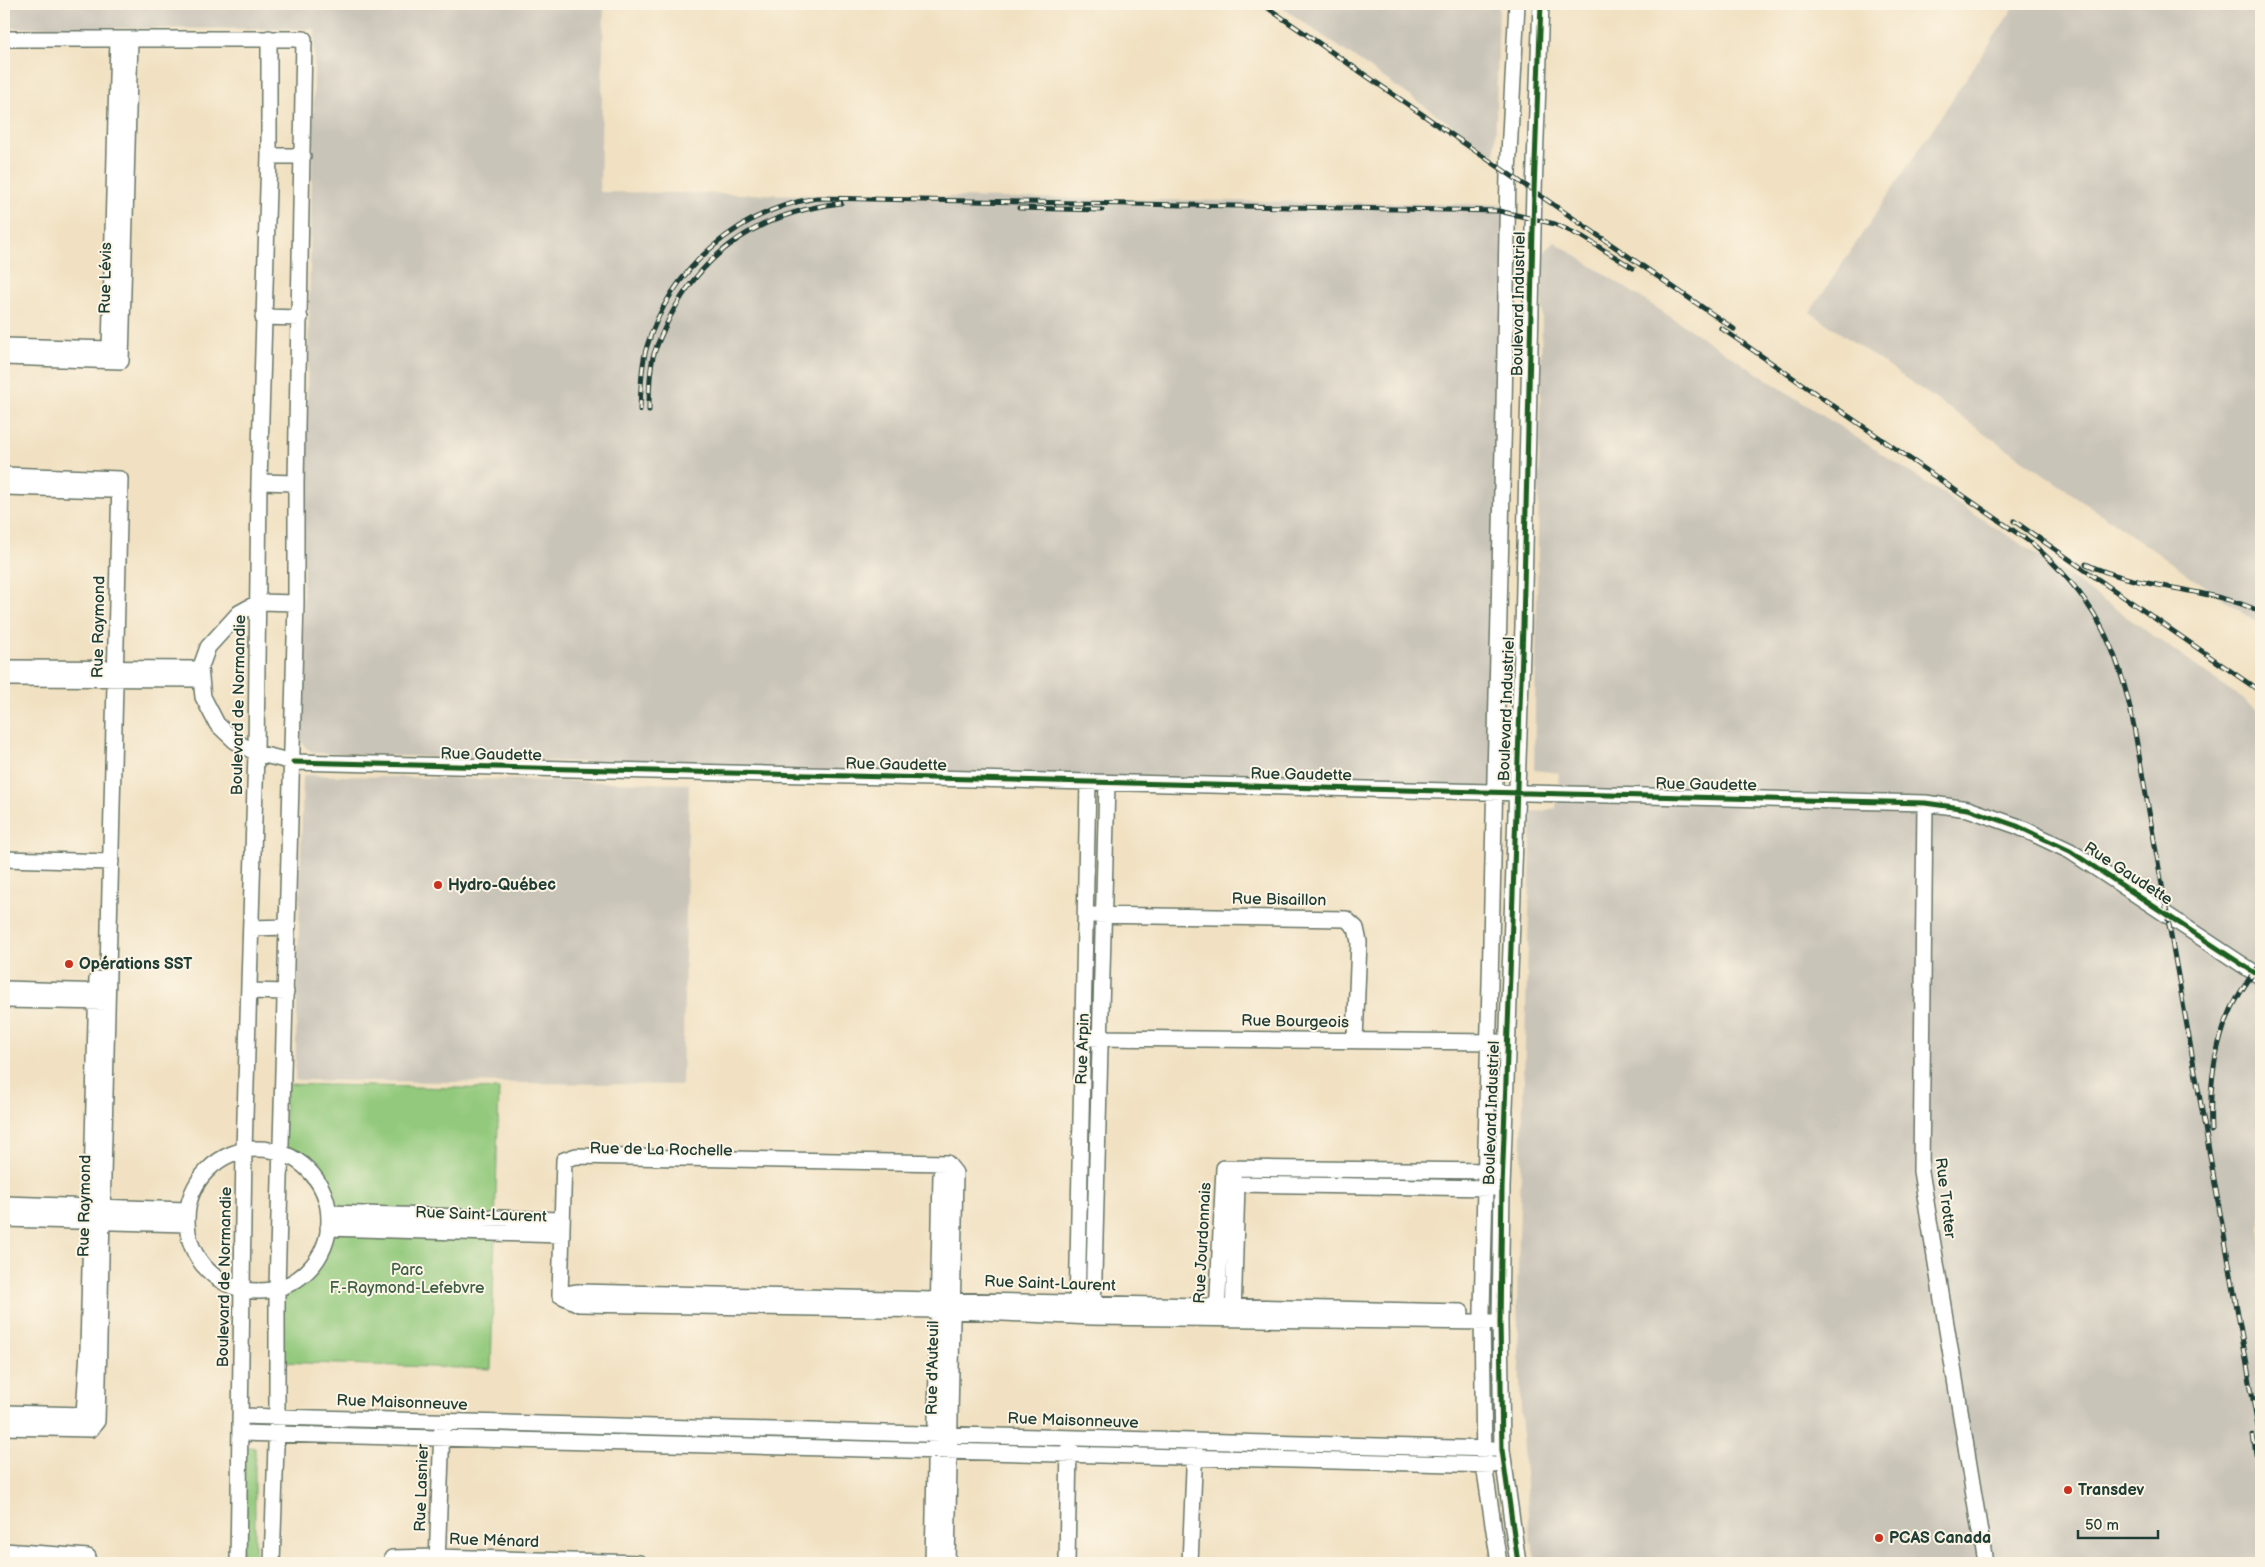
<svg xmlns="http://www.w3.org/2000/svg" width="2265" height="1567" viewBox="0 0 2265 1567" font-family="'Balsamiq Sans',sans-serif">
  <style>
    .industrial { fill: #c9c4b8 }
    .green { fill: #92c97c; stroke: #588358 }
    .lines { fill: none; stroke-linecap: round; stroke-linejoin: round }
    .minor-casing { stroke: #687666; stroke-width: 18 }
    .minor { stroke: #fff; stroke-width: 15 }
    .rail-casing { stroke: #1f3d34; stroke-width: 5 }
    .rail { stroke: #fcf5e5; stroke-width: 3; stroke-dasharray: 9; stroke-linecap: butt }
    .cycleway-casing { stroke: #fcf5e5; stroke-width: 8 }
    .cycleway { stroke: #1b5e20; stroke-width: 5 }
    .poi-dot { fill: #c8321e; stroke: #fcf5e5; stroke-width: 2 }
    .labels { text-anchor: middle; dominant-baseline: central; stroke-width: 4; stroke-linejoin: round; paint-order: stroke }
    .street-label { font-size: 16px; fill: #1f3d34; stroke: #fcf5e5 }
    .poi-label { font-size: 16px; font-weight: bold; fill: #1f3d34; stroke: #fcf5e5; text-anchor: start }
    .park-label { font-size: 16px; fill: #3c6046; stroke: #fcf5e5 }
  </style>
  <rect width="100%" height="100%" fill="#fcf5e5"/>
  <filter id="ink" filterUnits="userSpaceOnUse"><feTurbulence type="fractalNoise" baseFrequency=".02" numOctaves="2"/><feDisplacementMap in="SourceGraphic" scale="10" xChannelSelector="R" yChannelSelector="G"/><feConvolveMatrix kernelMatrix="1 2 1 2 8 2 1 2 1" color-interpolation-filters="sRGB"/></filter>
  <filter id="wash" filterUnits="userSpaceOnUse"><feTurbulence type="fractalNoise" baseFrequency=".0096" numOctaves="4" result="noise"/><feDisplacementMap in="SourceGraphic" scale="20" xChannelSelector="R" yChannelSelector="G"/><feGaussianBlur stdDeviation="1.12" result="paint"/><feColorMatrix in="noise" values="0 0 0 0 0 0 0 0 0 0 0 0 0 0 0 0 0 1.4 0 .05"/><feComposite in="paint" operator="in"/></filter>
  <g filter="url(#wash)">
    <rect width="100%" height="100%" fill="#f1e1c2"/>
    <path class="industrial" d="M4,4h600l-4,188 910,13 -17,589 -1178,-41 -9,-5 -6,-9 15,-710 -311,-1z
      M1277,4h222l-4,151z
      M2016,4h245v621l-451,-313z
      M1555,242l498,323 208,147v851h-725l-6,-25 -8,-102 -5,-135 15,-488 24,-5 3,-35 -25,-3 9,-517z
      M303,775l386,9 -7,301 -387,-5z"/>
    <path class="green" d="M285,1084l214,5 -8,280 -214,-7v-73c10,-4 25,-8 32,-15 39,-40 21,-96 -25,-119z
      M241,1445l14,3v115h-13z"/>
  </g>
  <g filter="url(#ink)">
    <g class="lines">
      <defs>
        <path id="minor" d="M4,39h300l-8,444v120l-19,685v129l-5,146
          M269,156h34
          M263,317l37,1
          M4,346l106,3 8,-310
          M4,357l117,4 9,-322
          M4,475l116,4
          M259,482l37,1
          M4,487l106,3
          M296,603l-37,-1 -20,11 -31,34 -8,22 3,28 14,27 18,17 21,12 37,9 1632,41 43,6 49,17 53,25 191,126
          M4,668l196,1
          M4,678l197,1
          M1925,803l-4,368 64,392
          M4,859l107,3
          M1093,915l253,4 10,9 3,14 -4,98
          M251,928l37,-1
          M4,989l102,3
          M249,991l37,1
          M4,1000l103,2
          M1091,1038l407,4
          M187 1220a71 71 0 1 1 142 0a71 71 0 1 1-142 0Z
          M1224,1168l271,3
          M1232,1177l5,7 -4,133
          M1237,1184l256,4
          M4,1204l183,6
          M329,1213l233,7
          M4,1219l183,5
          M328,1228l234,7
          M560,1295l19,9 359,6 155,7 399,5
          M560,1295l18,-3 883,20
          M560,1295l4,-135 12,-4 371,7 8,10 -8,390
          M1077,1311l11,-529
          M1093,1313l14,-530
          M1217,1316l7,-148
          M4,1413l80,2
          M84,1415l4,-65 9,-371
          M241,1416l1252,33
          M4,1427l87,2
          M91,1429l6,-8 23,-942
          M241,1433l1253,32
          M4,1551l84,6
          M4,1562l18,1
          M238,1563l6,-413 12,-397 3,-271 10,-326v-118
          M392,1563v-5l45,-1 202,6
          M437,1563l5,-135
          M933,1563l8,-388
          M1067,1563l2,-118
          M1190,1563l5,-116
          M1499,1563l-15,-98 -2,-153 22,-905 4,-235 9,-168
          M1518,1563l-16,-113 -2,-128 2,-134 21,-562 11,-436 7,-186"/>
      </defs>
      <use href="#minor" class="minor-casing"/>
      <use href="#minor" class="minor"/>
      <defs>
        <path id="rail" d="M1262,4l472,325
          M1019,208l83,2
          M1721,328l309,214c63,53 89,105 104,185l127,717
          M640,410c1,-21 1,-44 7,-64 24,-77 91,-136 170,-148l682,13 56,13 28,13 50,31
          M649,410c0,-17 0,-36 4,-53 4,-14 11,-28 18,-42 36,-68 94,-103 170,-112
          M2014,521l247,171
          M2086,564c56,26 119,22 175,48
          M2211,1131c-3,-62 8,-119 50,-167
          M2253,1436l8,47"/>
      </defs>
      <use href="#rail" class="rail-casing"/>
      <use href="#rail" class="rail"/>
      <defs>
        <path id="cycleway" d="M293,762l1632,41 43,6 49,17 53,25 191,126
          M1518,1563l-16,-113 -2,-128 2,-134 21,-562 11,-436 7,-186"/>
      </defs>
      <use href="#cycleway" class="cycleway-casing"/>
      <use href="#cycleway" class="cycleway"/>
    </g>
  </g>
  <g class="poi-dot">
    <circle cx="438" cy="885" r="5"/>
    <circle cx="69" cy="964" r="5"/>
    <circle cx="2068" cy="1490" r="5"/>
    <circle cx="1879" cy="1538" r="5"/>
  </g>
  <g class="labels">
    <g class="street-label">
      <text transform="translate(106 278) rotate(-89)">Rue Lévis</text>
      <text transform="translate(1519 304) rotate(-89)">Boulevard Industriel</text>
      <text transform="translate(99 627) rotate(-89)">Rue Raymond</text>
      <text transform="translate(239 705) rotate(-89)">Boulevard de Normandie</text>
      <text transform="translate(1507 709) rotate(-88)">Boulevard Industriel</text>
      <text transform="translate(491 755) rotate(1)">Rue Gaudette</text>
      <text transform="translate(896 765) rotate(1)">Rue Gaudette</text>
      <text transform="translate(1301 775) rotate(1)">Rue Gaudette</text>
      <text transform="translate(1706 785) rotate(1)">Rue Gaudette</text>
      <text transform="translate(2128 874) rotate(33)">Rue Gaudette</text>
      <text transform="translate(1279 900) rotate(1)">Rue Bisaillon</text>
      <text transform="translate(1295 1022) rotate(1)">Rue Bourgeois</text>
      <text transform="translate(1083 1049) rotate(-88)">Rue Arpin</text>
      <text transform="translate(1492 1113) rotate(-88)">Boulevard Industriel</text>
      <text transform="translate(661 1150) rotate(1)">Rue de La Rochelle</text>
      <text transform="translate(1945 1198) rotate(83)">Rue Trotter</text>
      <text transform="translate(85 1206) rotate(-89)">Rue Raymond</text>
      <text transform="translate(481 1215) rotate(2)">Rue Saint-Laurent</text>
      <text transform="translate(1203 1243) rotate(-87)">Rue Jourdonnais</text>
      <text transform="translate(225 1277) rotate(-89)">Boulevard de Normandie</text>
      <text transform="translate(1050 1284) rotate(2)">Rue Saint-Laurent</text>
      <text transform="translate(933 1368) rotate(-89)">Rue d'Auteuil</text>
      <text transform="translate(402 1403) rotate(2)">Rue Maisonneuve</text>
      <text transform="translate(1073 1421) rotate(2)">Rue Maisonneuve</text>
      <text transform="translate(422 1488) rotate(-88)">Rue Lasnier</text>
      <text transform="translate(494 1541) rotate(2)">Rue Ménard</text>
    </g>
    <g class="poi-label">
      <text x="448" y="885">Hydro-Québec</text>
      <text x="79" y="964">Opérations SST</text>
      <text x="2078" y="1490">Transdev</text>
      <text x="1889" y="1538">PCAS Canada</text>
    </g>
    <g class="park-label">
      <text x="407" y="1270">Parc<tspan x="407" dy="18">F.-Raymond-Lefebvre</tspan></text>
    </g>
  </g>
  <rect width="2265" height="1567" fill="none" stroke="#fcf5e5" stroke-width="20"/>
  <path d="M2078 1530v8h80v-8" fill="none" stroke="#1f3d34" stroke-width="2.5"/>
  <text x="2085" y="1530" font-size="15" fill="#1f3d34" stroke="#fcf5e5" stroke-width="4" paint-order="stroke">50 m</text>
</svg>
